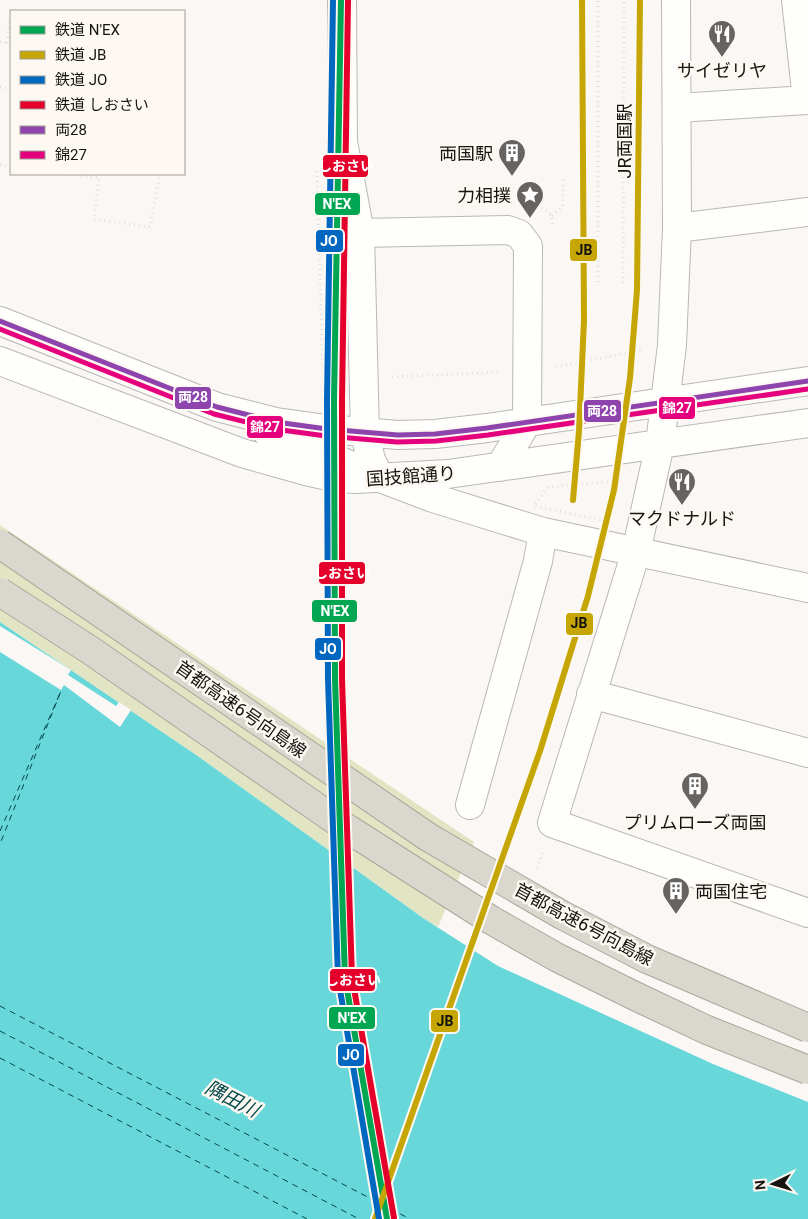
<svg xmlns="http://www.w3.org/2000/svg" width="808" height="1219" viewBox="0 0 808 1219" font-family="Roboto,'Noto Sans JP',sans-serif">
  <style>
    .green { fill: #e1e5c3 }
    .water { fill: #67d7d9 }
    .pier { fill: #faf7f4 }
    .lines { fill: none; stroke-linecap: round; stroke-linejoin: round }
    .ferry { stroke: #05494b; stroke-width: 1; stroke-dasharray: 6 5; stroke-linecap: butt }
    .minor-casing { stroke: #bab8b6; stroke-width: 30 }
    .path { stroke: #e2e1e0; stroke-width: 3; stroke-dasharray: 1 4; stroke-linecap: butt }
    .minor { stroke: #fefefd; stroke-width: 28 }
    .highway-bridge-casing { stroke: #a9a79b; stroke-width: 30; stroke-linecap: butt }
    .highway-bridge { stroke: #dad8ce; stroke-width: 28 }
    .bus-1-casing { stroke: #fdf8f1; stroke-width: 9 }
    .bus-2-casing { stroke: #fdf8f1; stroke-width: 9 }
    .bus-1 { stroke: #8e44ad; stroke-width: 5 }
    .bus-2 { stroke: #e5007d; stroke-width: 5 }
    .rail-1-casing { stroke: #fdf8f1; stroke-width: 10 }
    .rail-2-casing { stroke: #fdf8f1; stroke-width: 10 }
    .rail-3-casing { stroke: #fdf8f1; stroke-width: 10 }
    .rail-4-casing { stroke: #fdf8f1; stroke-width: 10 }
    .rail-1 { stroke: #00a651; stroke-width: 6 }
    .rail-2 { stroke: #c5a604; stroke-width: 6 }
    .rail-3 { stroke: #0067c0; stroke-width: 6 }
    .rail-4 { stroke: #e4002b; stroke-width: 6 }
    .labels { text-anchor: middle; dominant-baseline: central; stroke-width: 5; stroke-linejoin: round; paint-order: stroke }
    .poi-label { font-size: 18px; fill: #161412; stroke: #fdf8f1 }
    .street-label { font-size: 18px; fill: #161412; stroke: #fdf8f1 }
    .water-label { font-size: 19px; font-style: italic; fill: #05494b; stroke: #fdf8f1 }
    .line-badge { stroke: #fdf8f1; stroke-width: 2 }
    .badge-label { font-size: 14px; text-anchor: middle; font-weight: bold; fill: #fff }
    .pale-badge-label { font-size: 14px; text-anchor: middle; font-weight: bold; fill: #111 }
  </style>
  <rect width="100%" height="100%" fill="#faf7f4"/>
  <path class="green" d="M0,525l474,317 -36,85 -15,-9 -224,-161 -199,-135z"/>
  <path class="water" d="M0,622l199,135 224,161 75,48 215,98 95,38v117h-808z"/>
  <path class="pier" d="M0,626l71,44 -3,5 48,31 3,-4 12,8 -11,17 -56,-42 -3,5 -61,-38z"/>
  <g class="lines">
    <path class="ferry" d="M0,831l61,-140 -61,153
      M0,1006l410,213
      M0,1031l359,188
      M0,1058l307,161"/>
    <defs>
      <path id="minor" d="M342,0l1,142 17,91
        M676,0l1,228 -5,117 -12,99 -24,108 -84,271 256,90
        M677,108l130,-8 -11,-100
        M677,228l131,-16
        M0,321l217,86 59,15 51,7 71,6 37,-1 52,-6 321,-47
        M0,361l242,92 64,18 31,7 19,1 92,-5 360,-51
        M267,432l39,14 74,32 53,20 110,34 265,56
        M380,478l-9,-18 -6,-27 -5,-200 148,-3 11,4 9,12 -1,176 -27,45
        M591,694l217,59
        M470,805l68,-244 5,-29"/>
    </defs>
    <use href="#minor" class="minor-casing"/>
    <path class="path" d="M0,42l11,1
      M7,43l2,-21
      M0,87l11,1
      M0,165l11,2
      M317,171l1,38h8
      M66,174l33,4 -5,41 56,8 10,-53
      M532,208h11l9,8v11
      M318,209l5,171
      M552,216l11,-10v-27
      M598,282v-282
      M623,283l1,-283
      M556,367l87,-17
      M392,377l106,-5
      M618,481l-9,40 -75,-15 14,-19z
      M537,868l6,-17"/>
    <use href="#minor" class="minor"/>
    <defs>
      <path id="highway-bridge" d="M0,544l428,293 134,78 85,44 161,69
        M0,592l90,58 258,179 143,91 67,38 79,39 70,33 101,40"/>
    </defs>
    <use href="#highway-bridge" class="highway-bridge-casing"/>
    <use href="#highway-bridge" class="highway-bridge"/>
    <defs>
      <path id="bus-1" d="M0,321l217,86 59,15 51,7 71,6 37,-1 52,-6 321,-47"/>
      <path id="bus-2" d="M0,329l214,85 60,15 52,7 71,6 39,-1 52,-6 320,-46"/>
    </defs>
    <use href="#bus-1" class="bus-1-casing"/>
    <use href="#bus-2" class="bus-2-casing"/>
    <use href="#bus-1" class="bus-1"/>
    <use href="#bus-2" class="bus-2"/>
    <defs>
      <path id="rail-1" d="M341,0l-7,400 1,279 10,299 42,241"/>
      <path id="rail-2" d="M573,500l6,-69 5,-111 -2,-320
        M375,1219l165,-468 48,-155 26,-106 16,-112 7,-88 3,-290"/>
      <path id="rail-3" d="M333,0l-6,400 1,279 10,299 41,241"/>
      <path id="rail-4" d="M348,0l-6,400v279l10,298 42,241"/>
    </defs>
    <use href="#rail-1" class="rail-1-casing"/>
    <use href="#rail-2" class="rail-2-casing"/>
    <use href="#rail-3" class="rail-3-casing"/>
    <use href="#rail-4" class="rail-4-casing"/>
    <use href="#rail-1" class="rail-1"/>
    <use href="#rail-2" class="rail-2"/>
    <use href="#rail-3" class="rail-3"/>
    <use href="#rail-4" class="rail-4"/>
  </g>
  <defs>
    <symbol id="restaurant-pin" viewBox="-11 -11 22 30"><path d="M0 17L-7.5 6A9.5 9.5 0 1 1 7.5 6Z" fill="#666361" stroke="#fdf8f1"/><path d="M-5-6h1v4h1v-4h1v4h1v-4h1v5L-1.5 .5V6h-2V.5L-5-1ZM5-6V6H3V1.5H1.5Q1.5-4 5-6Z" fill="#fff"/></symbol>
    <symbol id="building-pin" viewBox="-11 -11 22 30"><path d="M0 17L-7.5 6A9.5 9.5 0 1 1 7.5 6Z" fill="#666361" stroke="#fdf8f1"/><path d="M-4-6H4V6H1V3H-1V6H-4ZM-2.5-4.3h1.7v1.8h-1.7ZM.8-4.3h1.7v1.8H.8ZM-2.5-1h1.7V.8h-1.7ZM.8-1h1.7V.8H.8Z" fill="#fff"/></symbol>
    <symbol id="sight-pin" viewBox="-11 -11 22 30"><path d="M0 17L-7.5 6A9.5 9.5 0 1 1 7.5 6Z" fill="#666361" stroke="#fdf8f1"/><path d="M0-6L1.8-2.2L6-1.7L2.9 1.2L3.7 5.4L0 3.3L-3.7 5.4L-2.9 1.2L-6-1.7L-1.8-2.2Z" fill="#fff"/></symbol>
  </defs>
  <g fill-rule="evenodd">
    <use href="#restaurant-pin" x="706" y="18" width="32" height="43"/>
    <use href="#building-pin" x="496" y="137" width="32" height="43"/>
    <use href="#sight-pin" x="514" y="179" width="32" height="43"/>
    <use href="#restaurant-pin" x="666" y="466" width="32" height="43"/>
    <use href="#building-pin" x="679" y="770" width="32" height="43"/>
    <use href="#building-pin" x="660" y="875" width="32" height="43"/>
  </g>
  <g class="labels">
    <g class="poi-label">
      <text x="722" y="70">サイゼリヤ</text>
      <text x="493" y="153" text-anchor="end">両国駅</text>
      <text x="511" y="195" text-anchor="end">力相撲</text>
      <text x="682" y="518">マクドナルド</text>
      <text x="695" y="822">プリムローズ両国</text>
      <text x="695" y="891" text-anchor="start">両国住宅</text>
    </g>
    <g class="street-label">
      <text transform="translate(624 141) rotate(-90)">JR両国駅</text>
      <text transform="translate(411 476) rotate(-4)">国技館通り</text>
      <text transform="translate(241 709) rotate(35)">首都高速6号向島線</text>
      <text transform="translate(584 924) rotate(28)">首都高速6号向島線</text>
    </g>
    <g class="water-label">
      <text transform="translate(232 1099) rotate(27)">隅田川</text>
    </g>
  </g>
  <g class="line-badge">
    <rect x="322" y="154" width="47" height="24" rx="5" fill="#e4002b"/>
    <rect x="314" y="192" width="47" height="24" rx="5" fill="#00a651"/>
    <rect x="315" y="229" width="29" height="24" rx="5" fill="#0067c0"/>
    <rect x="569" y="238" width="29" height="24" rx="5" fill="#c5a604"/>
    <rect x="174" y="386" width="38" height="24" rx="5" fill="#8e44ad"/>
    <rect x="658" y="396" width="38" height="24" rx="5" fill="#e5007d"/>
    <rect x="583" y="399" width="39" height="24" rx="5" fill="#8e44ad"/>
    <rect x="246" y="415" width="38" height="24" rx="5" fill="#e5007d"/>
    <rect x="318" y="561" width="48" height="24" rx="5" fill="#e4002b"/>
    <rect x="311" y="599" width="47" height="24" rx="5" fill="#00a651"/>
    <rect x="565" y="612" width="29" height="24" rx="5" fill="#c5a604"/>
    <rect x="314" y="637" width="28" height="24" rx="5" fill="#0067c0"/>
    <rect x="329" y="968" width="47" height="24" rx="5" fill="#e4002b"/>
    <rect x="328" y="1006" width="48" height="24" rx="5" fill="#00a651"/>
    <rect x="430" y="1009" width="29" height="24" rx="5" fill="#c5a604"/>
    <rect x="337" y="1043" width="28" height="24" rx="5" fill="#0067c0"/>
  </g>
  <g class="badge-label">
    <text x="346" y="171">しおさい</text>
    <text x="337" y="209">N'EX</text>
    <text x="329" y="246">JO</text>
    <text x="193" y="402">両28</text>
    <text x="677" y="413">錦27</text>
    <text x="602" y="416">両28</text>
    <text x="265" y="432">錦27</text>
    <text x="342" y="578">しおさい</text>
    <text x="335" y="616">N'EX</text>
    <text x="328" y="654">JO</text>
    <text x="353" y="985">しおさい</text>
    <text x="352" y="1023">N'EX</text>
    <text x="351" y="1060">JO</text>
  </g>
  <g class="pale-badge-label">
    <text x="584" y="255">JB</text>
    <text x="579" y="628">JB</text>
    <text x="445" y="1026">JB</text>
  </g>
  <rect x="10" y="10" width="175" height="165" fill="#fdf8f1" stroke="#a19d98"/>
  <rect x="20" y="26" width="25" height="8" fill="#00a651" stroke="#a19d98"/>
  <text x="55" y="35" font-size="15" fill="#161412">鉄道 N'EX</text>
  <rect x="20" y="51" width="25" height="8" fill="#c5a604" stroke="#a19d98"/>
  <text x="55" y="60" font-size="15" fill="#161412">鉄道 JB</text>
  <rect x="20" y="76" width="25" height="8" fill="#0067c0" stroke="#a19d98"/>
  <text x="55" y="85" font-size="15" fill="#161412">鉄道 JO</text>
  <rect x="20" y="101" width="25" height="8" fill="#e4002b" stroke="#a19d98"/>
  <text x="55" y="110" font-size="15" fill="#161412">鉄道 しおさい</text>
  <rect x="20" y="126" width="25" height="8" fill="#8e44ad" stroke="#a19d98"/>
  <text x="55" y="135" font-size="15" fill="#161412">両28</text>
  <rect x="20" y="151" width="25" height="8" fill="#e5007d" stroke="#a19d98"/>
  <text x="55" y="160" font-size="15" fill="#161412">錦27</text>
  <g transform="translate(773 1184) rotate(265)" stroke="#fdf8f1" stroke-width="4" paint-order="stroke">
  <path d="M0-4L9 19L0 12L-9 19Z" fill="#161412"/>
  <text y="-8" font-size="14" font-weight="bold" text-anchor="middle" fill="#161412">N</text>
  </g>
</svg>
